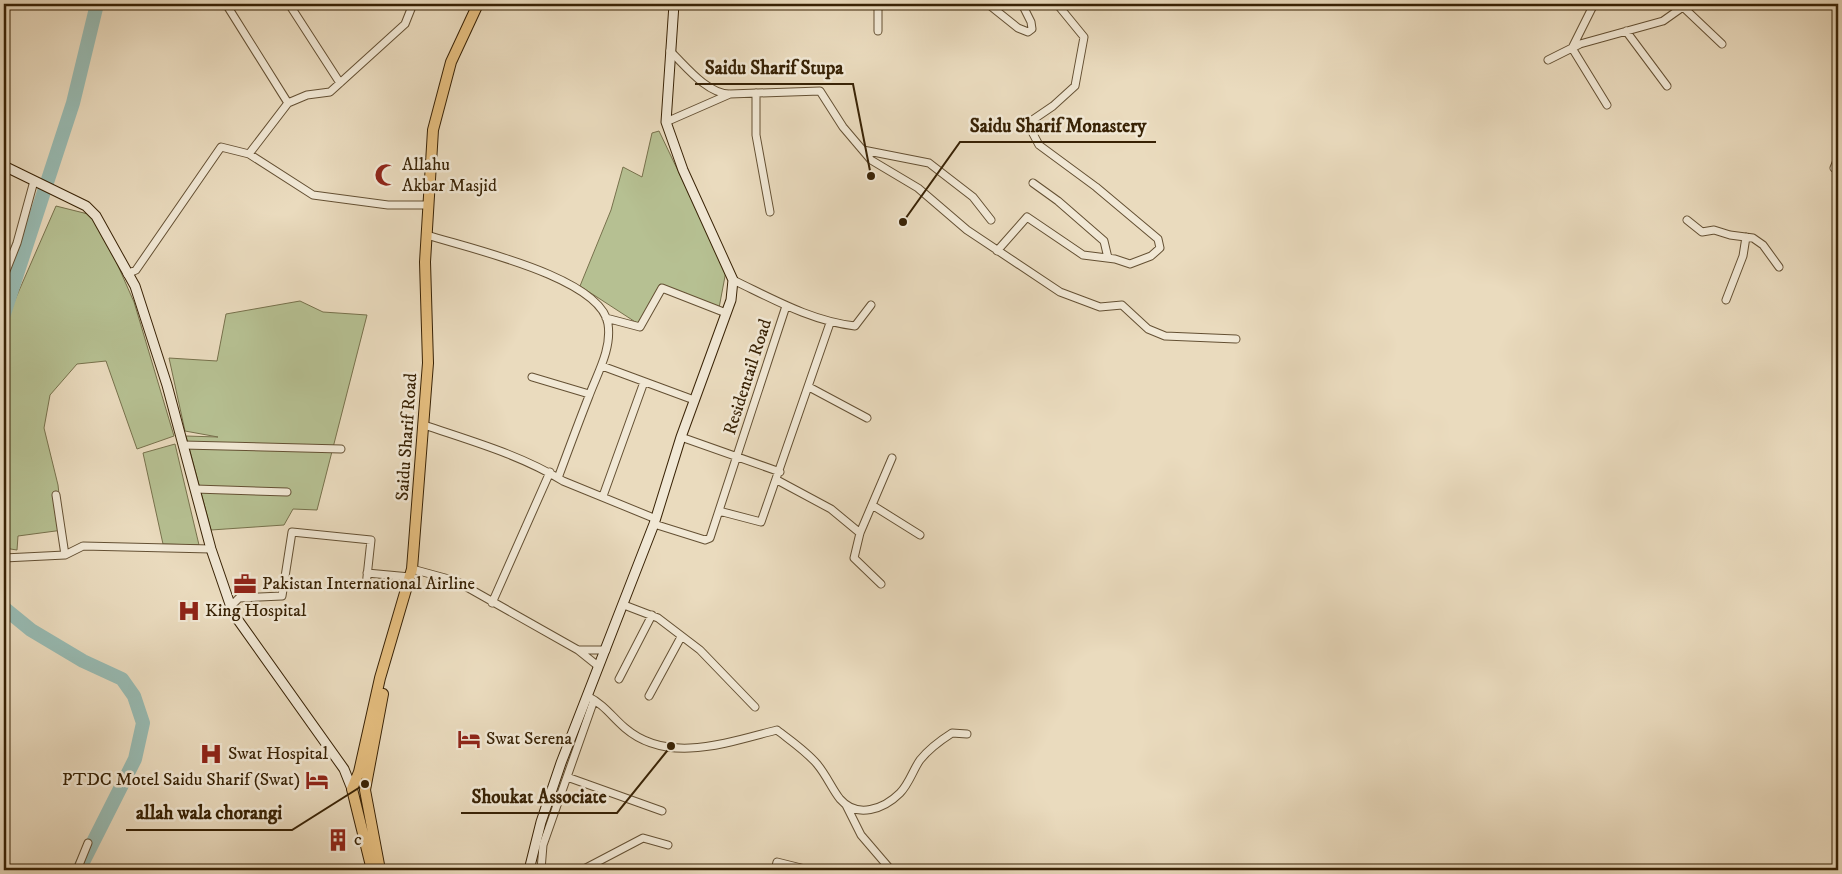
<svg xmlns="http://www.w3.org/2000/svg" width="1842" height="874" viewBox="0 0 1842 874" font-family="'IM FELL DW Pica',serif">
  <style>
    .green { fill: #b6c092; stroke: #77714c }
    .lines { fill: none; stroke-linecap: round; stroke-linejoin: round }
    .river { stroke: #98bbb3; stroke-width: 14 }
    .street-casing { stroke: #645033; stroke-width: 9 }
    .secondary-casing { stroke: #382205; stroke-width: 11 }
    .primary-casing { stroke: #382205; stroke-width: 12 }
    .street { stroke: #f1e8d5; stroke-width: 7 }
    .secondary { stroke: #f1e8d5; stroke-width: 9 }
    .primary { stroke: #e5be7f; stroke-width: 10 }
    .labels { text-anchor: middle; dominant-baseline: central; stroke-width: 5; stroke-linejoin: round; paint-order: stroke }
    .poi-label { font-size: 18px; fill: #382205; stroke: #f1e8d5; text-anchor: start }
    .street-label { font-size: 18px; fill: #382205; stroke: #f1e8d5 }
    .leader { fill: none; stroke: #382205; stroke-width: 2 }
    .callout-dot { fill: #382205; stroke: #f1e8d5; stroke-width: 2 }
    .callout-label { font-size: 19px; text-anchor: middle; font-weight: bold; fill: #382205; stroke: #f1e8d5; stroke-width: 5; stroke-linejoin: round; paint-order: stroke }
  </style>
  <rect width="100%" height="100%" fill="#eadbbe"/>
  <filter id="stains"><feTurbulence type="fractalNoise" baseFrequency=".004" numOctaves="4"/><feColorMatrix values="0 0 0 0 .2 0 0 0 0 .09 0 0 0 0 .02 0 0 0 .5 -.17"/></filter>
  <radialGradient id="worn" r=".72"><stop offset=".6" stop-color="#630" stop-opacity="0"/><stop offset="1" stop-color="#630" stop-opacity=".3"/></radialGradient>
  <path class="green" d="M659,131l67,140 -7,37 -59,-24 -20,41 -60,-39 31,-76 12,-43 19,10 10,-44z
    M56,206l40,10 38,86 40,134 -37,13 -31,-88 -29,3 -27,31 -6,33 14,57 5,45 -45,6 -1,14 -13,-2v-223z
    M300,301l23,11 44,3 -50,195 -24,-1 -9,16 -73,5 -25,-94 32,1 -33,-6 -16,-73 48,3 9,-47z
    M175,444l24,101 -36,-1 -20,-91z"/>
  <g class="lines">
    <path class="river" d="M4,314l69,-211 24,-99
      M4,608l27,22 52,31 39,18 12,17 9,27 -8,36 -56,111"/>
    <defs>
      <path id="street" d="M226,4l62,99
        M289,4l51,79
        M878,4v27
        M988,4l30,24 10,4 4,-3 -1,-7 -9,-18
        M1594,4l-22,44 35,57
        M1683,7l39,37
        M1626,31l41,55
        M670,51c15,14 36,42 59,43
        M1548,60l32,-16 83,-23 24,-17
        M756,93v42l14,77
        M666,122l64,-28 90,-3 23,36 28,33 47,28 49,42 93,62 40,15 22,-2 26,24 17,7 71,3
        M863,150l66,13 44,34 18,23
        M249,154l39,-51 19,-8 23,-3 75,-68 8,-20
        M1834,168l4,-10
        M1033,183l25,18 46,40 4,17
        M1687,220l15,12 12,-2 16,5 23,3 10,7 16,22
        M427,235c40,13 174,42 181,89 4,25 -11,50 -19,72 -11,28 -21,55 -31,82
        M997,251l30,-34 56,38 32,4 15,5 21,-8 9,-8 -2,-9 -62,-52 -57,-42 -9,-17 1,-7 22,-15 22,-20 9,-49 -27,-33
        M127,274l9,-4 85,-123 28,7 64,41 75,10h41
        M4,276l13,-33 17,-62
        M733,280c40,19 78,41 122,46l16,-21
        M1726,300l17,-44 3,-19
        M606,318l34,9 22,-39 64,25
        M602,366l92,34
        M532,377l57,17
        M809,387l58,31
        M424,425c47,16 97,30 139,56l93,38
        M681,437l99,35
        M183,445l158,4
        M777,480l54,29 29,24
        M195,489l92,3
        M56,495l9,60
        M603,496l41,-114
        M872,505l48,30
        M719,511l42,11 69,-199
        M654,524l51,16 5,-2 76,-232
        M4,558l61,-3 18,-9 128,3
        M412,569l44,12 122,69 20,16
        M367,573l43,4
        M881,584l-27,-26 6,-25 32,-75
        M492,603l58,-131
        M624,605l34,13 42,32 55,57
        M231,606l8,-8 43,-2 10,-64 79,8 -5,46
        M579,650h27
        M619,679l33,-64
        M587,696c18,9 24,20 38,32 43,37 104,14 152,2 14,11 29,21 40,34 10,12 15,25 23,35 17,20 44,10 60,-6 9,-9 13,-23 20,-33 8,-10 21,-20 32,-27l15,1
        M649,696l32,-59
        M567,777l95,34
        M846,805l15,30 30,35
        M77,870l11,-27
        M541,870l2,-25 51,-145
        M582,870l61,-32 25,7
        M775,870l2,-8 32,8"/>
      <path id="secondary" d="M4,166l82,40 10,10 39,70 32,99 44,164 22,64 111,156 8,20
        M529,870l12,-48 20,-59 93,-239 27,-87 50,-137 2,-20 -50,-110 -17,-48 8,-118"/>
      <path id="primary" d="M372,870l-20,-81 7,-17 21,-94 32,-109 16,-206 -3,-101 8,-132 18,-68 27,-58
        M380,870l-15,-80 18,-96"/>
    </defs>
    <use href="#street" class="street-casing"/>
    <use href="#secondary" class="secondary-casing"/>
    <use href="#primary" class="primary-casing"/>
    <use href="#street" class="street"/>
    <use href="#secondary" class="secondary"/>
    <use href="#primary" class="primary"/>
  </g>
  <defs>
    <symbol id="mosque-bare" viewBox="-9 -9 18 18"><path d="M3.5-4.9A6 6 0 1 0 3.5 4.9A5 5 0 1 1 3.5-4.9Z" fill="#8f2418" stroke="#f1e8d5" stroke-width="2.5" paint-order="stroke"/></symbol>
    <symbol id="office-bare" viewBox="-9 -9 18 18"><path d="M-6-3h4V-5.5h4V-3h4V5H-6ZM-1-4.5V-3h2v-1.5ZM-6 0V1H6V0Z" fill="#8f2418" stroke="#f1e8d5" stroke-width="2.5" paint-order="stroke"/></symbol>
    <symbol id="hospital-bare" viewBox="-9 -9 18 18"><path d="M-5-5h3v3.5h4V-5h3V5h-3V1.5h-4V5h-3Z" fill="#8f2418" stroke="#f1e8d5" stroke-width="2.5" paint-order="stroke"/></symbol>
    <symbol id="hotel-bare" viewBox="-9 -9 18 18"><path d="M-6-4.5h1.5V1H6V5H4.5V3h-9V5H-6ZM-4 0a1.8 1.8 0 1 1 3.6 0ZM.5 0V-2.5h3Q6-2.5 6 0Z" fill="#8f2418" stroke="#f1e8d5" stroke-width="2.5" paint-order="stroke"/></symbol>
    <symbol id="building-bare" viewBox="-9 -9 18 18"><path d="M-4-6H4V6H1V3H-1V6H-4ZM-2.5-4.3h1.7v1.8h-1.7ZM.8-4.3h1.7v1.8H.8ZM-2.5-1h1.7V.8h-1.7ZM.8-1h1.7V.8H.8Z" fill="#8f2418" stroke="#f1e8d5" stroke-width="2.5" paint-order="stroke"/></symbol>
  </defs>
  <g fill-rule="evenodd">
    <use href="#mosque-bare" x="370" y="159" width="32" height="32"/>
    <use href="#office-bare" x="229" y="568" width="32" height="32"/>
    <use href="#hospital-bare" x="173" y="595" width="32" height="32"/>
    <use href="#hotel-bare" x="453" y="723" width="32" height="32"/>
    <use href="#hospital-bare" x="195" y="738" width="32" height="32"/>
    <use href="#hotel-bare" x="301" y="764" width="32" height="32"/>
    <use href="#building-bare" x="322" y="824" width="32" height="32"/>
  </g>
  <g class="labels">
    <g class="poi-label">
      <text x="402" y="165">Allahu<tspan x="402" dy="21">Akbar Masjid</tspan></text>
      <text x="262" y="584">Pakistan International Airline</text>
      <text x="205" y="611">King Hospital</text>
      <text x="486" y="739">Swat Serena</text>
      <text x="228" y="754">Swat Hospital</text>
      <text x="300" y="780" text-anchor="end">PTDC Motel Saidu Sharif (Swat)</text>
      <text x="354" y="840">c</text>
    </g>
    <g class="street-label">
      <text transform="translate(748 377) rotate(-72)">Residentail Road</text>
      <text transform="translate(407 437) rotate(-86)">Saidu Sharif Road</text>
    </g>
  </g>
  <path class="leader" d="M871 176L853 84H695M903 222L960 142H1156M671 746L617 813H461M365 784L292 830H126"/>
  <g class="callout-dot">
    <circle cx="871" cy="176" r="5"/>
    <circle cx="903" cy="222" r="5"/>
    <circle cx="671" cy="746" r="5"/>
    <circle cx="365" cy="784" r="5"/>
  </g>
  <g class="callout-label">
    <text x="774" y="74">Saidu Sharif Stupa</text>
    <text x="1058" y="132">Saidu Sharif Monastery</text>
    <text x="539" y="803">Shoukat Associate</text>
    <text x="209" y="819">allah wala chorangi</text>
  </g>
  <rect width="1842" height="874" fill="none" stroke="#eadbbe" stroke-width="20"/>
  <rect x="5" y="5" width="1832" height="864" fill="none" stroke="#382205" stroke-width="2.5"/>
  <rect x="10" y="10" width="1822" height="854" fill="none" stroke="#382205"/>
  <rect width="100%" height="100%" filter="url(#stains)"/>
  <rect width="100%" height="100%" fill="url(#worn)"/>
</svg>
